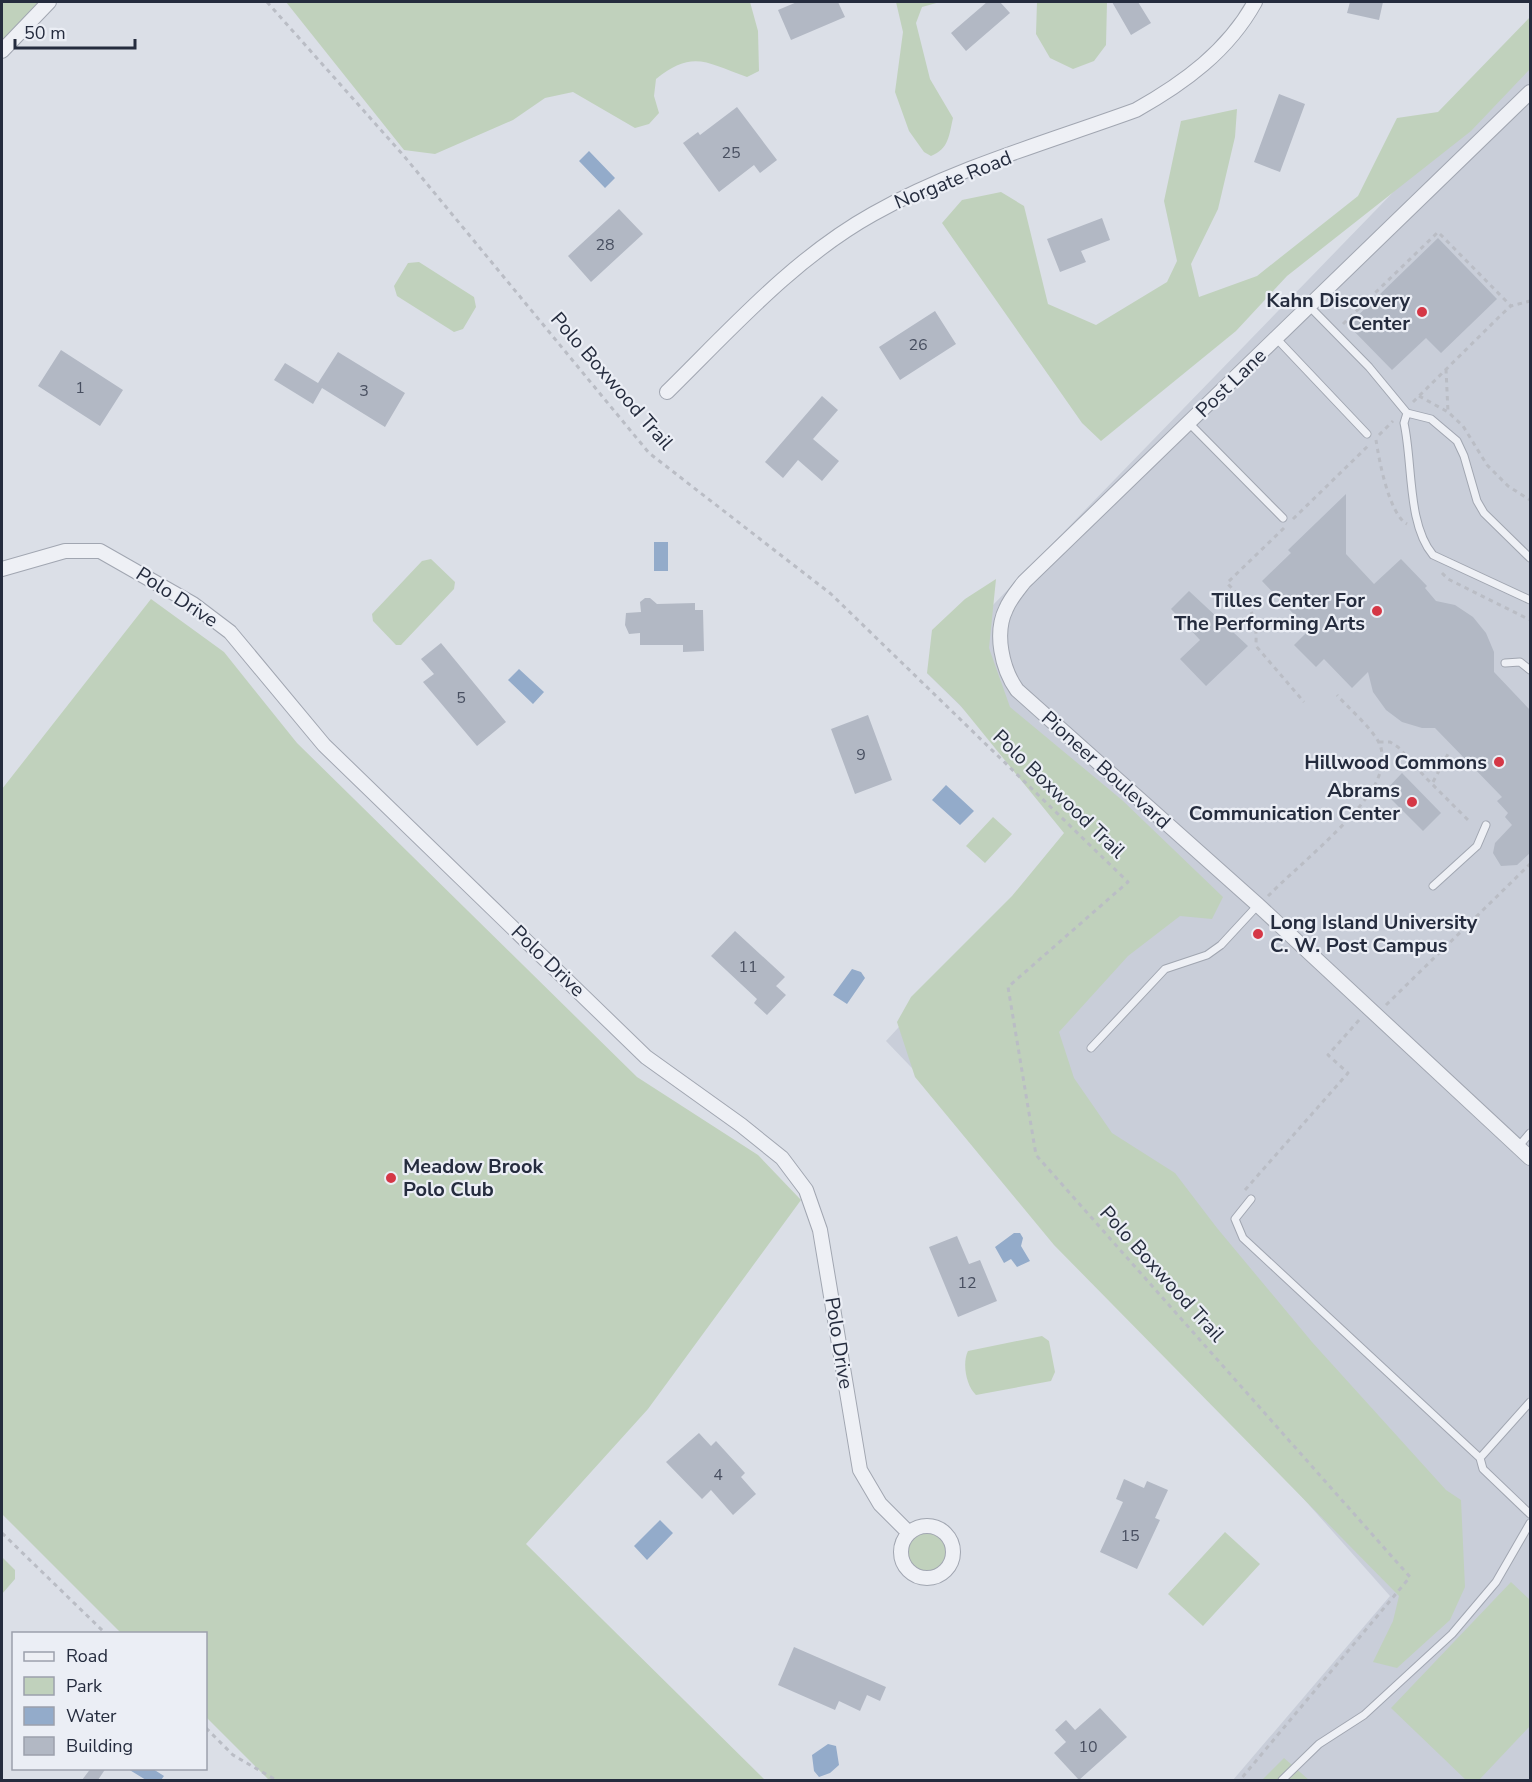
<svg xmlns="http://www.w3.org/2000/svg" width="1532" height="1782" viewBox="0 0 1532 1782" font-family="'Nunito Sans',sans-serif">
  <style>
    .built { fill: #c9ced9 }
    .green { fill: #c0d1bc }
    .water { fill: #93abca }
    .building { fill: #b2b8c4 }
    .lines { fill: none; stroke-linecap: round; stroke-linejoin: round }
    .service-casing { stroke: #a1a6b1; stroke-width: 9 }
    .minor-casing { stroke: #a1a6b1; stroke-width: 16 }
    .path { stroke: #babdc5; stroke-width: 3; stroke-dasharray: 4.5 4.5; stroke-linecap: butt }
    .service { stroke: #eef0f5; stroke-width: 7 }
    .minor { stroke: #eef0f5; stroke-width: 14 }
    .poi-dot { fill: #d53746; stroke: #ebeef5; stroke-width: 2 }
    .labels { text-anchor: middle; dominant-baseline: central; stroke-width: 4.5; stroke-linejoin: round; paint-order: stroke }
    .number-label { font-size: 16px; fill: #484f60 }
    .street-label { font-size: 20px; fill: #252c3e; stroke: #ebeef5 }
    .poi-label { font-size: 20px; font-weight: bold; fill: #252c3e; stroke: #ebeef5; text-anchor: end }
  </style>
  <rect width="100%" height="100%" fill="#dbdfe7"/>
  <path class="built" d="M1530,51v1729h-297l157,-184 -359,-404 -145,-151 197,-214 -156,-154z"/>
  <path class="green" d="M2,2h46l-46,43z
    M286,2h464l8,29 1,40 -12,6c-40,-14 -54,-28 -91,2l-2,17 5,17 -10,11 -14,4 -62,-36 -28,6 -32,22 -78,34 -31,-4z
    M896,2h44l-18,5 -6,16 14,56 23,39c-4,17 -4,31 -22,38l-7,-4 -15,-21 -14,-39 8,-60z
    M1037,2h70l-1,43 -12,16 -21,8 -23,-11 -14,-24z
    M1530,17v52l-59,62 -184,145 -51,55 -135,110 -19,-18 -140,-200 20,-23 39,-8 23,14 24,98 48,21 71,-43 10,-21 -13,-60 17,-80 56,-12 -2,28 -17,72 -27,55 8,33 58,-21 101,-80 39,-78 41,-6z
    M419,262l55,35 2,10 -13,22 -9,3 -57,-36 -3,-10 14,-23z
    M431,559l24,23 -1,7 -53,56h-5l-23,-24 -1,-7 50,-53z
    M996,579l-7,69 21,59 112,93 101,97 -11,22 -32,-3 -52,40 -69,76 15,46 38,55 63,40 42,55 95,114 134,148 15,10 4,87 -15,33 -53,48 -24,-6 20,-41 6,-25 -345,-351 -139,-168 -18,-55 14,-25 101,-101 52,-63 -104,-128 -33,-32 5,-43 33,-31z
    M151,599l73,53 73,91 340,334 121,78 43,45 -153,209 -122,135 239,236h-496l-63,-63v-83l-85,-1 -119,-119v-725z
    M993,817l19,17 -27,29 -19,-17z
    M1042,1336l7,5 6,31 -4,9 -75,14c-10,-9 -14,-32 -8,-44z
    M904 1551a23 23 0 1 1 46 0a23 23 0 1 1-46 0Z
    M1225,1532l35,32 -57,62 -35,-32z
    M2,1557l13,13v9l-13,15z
    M1511,1582l19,18v126l-51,54h-13l-75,-72z
    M1284,1758l25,22h-47z"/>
  <path class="water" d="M589,151l26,27 -10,10 -26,-27z
    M654,542h14v29h-14z
    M519,669l25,23 -11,12 -25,-24z
    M946,785l28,26 -14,14 -28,-25z
    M852,969l9,3 4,6 -18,26 -14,-9z
    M1014,1233h6l3,5 -2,8 9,15 -13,6 -6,-8 -7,4 -9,-16z
    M660,1520l13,13 -26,27 -13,-14z
    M828,1744l8,2 3,19 -9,8 -11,4 -5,-6 -2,-16z
    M128,1769h25l11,7 -3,4h-15z"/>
  <path class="building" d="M797,2h41l7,15 -54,23 -13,-30z
    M987,2h13l10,11 -44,38 -15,-18z
    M1112,2h26l13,21 -20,12z
    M1350,2h33l-4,18 -32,-7z
    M1279,94l26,10 -25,68 -26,-10z
    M737,107l40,53 -17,13 -6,-8 -35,27 -36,-49 15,-11 2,3z
    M619,209l24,25 -52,48 -23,-26z
    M1102,218l8,22 -29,11 5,11 -26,10 -13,-33z
    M1438,238l59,61 -56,54 -15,-15 -34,32 -44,-45z
    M935,311l21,33 -56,36 -21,-33z
    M61,350l62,40 -23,36 -62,-40z
    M338,352l67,41 -20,34 -63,-39 -9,16 -39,-24 11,-17 33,20z
    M822,396l16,14 -25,29 26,22 -17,20 -24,-21 -15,18 -18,-16z
    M1346,494v60l28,30 27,-25 26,27 -2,2 11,13 19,4 18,12 13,16 8,19v20l36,38v143l-13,12 -16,1 -8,-13 2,-10 17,-18 -7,-8 3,-4 -11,-12 5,-4 -67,-69h-13l-20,-6 -16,-12 -13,-18 -5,-20 -16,16 -28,-29 -8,8 -22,-22 15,-15 -47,-49 29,-28 -3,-3z
    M1189,591l59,55 -42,40 -26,-27 20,-19 -29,-31z
    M645,598h5l7,6 38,-1v7h8l1,41 -21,1v-7h-43v-12l-11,1 -4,-9 1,-12 15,-1 -1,-10z
    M441,643l65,79 -29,24 -54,-64 11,-8 -13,-15z
    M868,715l24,65 -37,14 -24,-65z
    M1402,773l39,40 -18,18 -39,-39z
    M735,931l50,46 -9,9 10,9 -19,20 -13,-12 3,-4 -46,-43z
    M957,1236l12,28 11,-4 17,41 -39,16 -29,-70z
    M699,1433l12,13 5,-5 29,32 -4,4 15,17 -23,21 -22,-25 -9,9 -36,-37z
    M1124,1479l20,9 3,-7 21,9 -13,28 5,2 -23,49 -37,-17 23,-50 -7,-3z
    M794,1647l92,40 -6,14 -13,-6 -7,16 -21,-10 -4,9 -57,-25z
    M1100,1708l27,29 -48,43 -25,-27 12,-11 -11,-12 11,-10 9,10z
    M91,1768h15l-8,12h-16z"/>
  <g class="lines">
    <defs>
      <path id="service" d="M1309,306l60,61 38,46 24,6 26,22 7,15 13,45 7,12 46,45
        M1276,338l91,96
        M1407,413l-3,10c9,40 3,101 29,132l97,45
        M1189,423l94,95
        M1505,663l15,-1 10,8
        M1433,886l44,-40 9,-21
        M1091,1048l74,-79 42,-14 14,-10 37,-40
        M1518,1147l12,-14
        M1251,1199l-16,20 8,19 237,220
        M1530,1402l-50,56 3,11 47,45
        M1282,1780l37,-36 45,-29 88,-81 44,-52 34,-59"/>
      <path id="minor" d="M2,51l47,-49
        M1530,92l-506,490c-6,8 -14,17 -18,27 -12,24 -4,60 11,81l241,215 272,253
        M667,392c64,-63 127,-134 206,-178 82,-46 175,-72 263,-104 48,-27 92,-59 119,-108
        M2,569l63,-18h35l93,53 37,28 94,113 322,312 95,68 41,33 24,32 14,40 40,240 20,34 29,29
        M901 1552a26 26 0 1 1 52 0a26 26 0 1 1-52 0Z"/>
    </defs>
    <use href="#service" class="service-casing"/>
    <use href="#minor" class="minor-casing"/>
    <path class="path" d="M267,2l137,154 245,297 182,141 297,288 -120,105 28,168 374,422 -170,203
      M1343,324l95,-92 73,74
      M1446,369l2,43
      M1419,396l29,16 15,14 24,39 21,21 22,14
      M1413,402l88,-87 10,-9 19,-5
      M1379,435l14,-14
      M1376,440c3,20 13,74 31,84
      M1293,519l77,-75
      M1284,528l-57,55c23,25 30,27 29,63l48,56
      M1442,573l6,6 82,41
      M1379,742h11l8,5 29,32 43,43
      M1433,782l15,-28
      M1268,896c30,-30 81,-71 103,-105 8,-11 14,-29 10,-43 -4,-16 -33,-40 -44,-53
      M1386,1005l144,-141
      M1245,1190l103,-117 -20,-18 32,-36
      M2,1533l104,101
      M206,1728l27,27 43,25"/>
    <use href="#service" class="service"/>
    <use href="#minor" class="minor"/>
  </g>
  <g class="poi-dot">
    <circle cx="1422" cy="312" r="6"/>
    <circle cx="1377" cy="611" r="6"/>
    <circle cx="1499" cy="762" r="6"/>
    <circle cx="1412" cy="802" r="6"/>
    <circle cx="1258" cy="934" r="6"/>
    <circle cx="391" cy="1178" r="6"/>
  </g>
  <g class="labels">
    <g class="number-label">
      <text x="731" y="153">25</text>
      <text x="605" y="245">28</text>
      <text x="918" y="345">26</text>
      <text x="80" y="388">1</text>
      <text x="364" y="391">3</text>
      <text x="461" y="698">5</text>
      <text x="861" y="755">9</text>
      <text x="748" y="967">11</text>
      <text x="967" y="1283">12</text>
      <text x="718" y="1475">4</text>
      <text x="1130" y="1536">15</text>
      <text x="1088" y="1747">10</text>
    </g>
    <g class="street-label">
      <text transform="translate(953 180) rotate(-22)">Norgate Road</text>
      <text transform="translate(612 381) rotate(49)">Polo Boxwood Trail</text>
      <text transform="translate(1231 383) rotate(-44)">Post Lane</text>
      <text transform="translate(177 597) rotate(33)">Polo Drive</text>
      <text transform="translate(1106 770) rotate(42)">Pioneer Boulevard</text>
      <text transform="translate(1059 794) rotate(44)">Polo Boxwood Trail</text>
      <text transform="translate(548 961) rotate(44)">Polo Drive</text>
      <text transform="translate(1162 1274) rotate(48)">Polo Boxwood Trail</text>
      <text transform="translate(839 1343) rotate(81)">Polo Drive</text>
    </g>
    <g class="poi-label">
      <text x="1410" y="300">Kahn Discovery<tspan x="1410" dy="23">Center</tspan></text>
      <text x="1365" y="600">Tilles Center For<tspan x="1365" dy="23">The Performing Arts</tspan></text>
      <text x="1487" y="762">Hillwood Commons</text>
      <text x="1400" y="790">Abrams<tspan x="1400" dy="23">Communication Center</tspan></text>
      <text x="1270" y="922" text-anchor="start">Long Island University<tspan x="1270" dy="23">C. W. Post Campus</tspan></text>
      <text x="403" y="1166" text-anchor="start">Meadow Brook<tspan x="403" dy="23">Polo Club</tspan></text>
    </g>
  </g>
  <rect width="1532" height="1782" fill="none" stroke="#252c3e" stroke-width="6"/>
  <rect x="12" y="1632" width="195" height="138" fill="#ebeef5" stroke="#9ca0ac" stroke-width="1.5"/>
  <rect x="24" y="1652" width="30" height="9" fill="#eef0f5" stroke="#9ca0ac" stroke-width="1.5"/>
  <text x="66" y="1662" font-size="18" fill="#252c3e">Road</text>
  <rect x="24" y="1677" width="30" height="18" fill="#c0d1bc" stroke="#9ca0ac" stroke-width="1.5"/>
  <text x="66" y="1692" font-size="18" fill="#252c3e">Park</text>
  <rect x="24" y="1707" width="30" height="18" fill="#93abca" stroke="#9ca0ac" stroke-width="1.5"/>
  <text x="66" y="1722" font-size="18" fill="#252c3e">Water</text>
  <rect x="24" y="1737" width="30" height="18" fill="#b2b8c4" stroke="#9ca0ac" stroke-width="1.5"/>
  <text x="66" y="1752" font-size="18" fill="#252c3e">Building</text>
  <path d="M15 39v9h120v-9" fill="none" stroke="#252c3e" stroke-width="3"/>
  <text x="24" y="39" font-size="18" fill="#252c3e" stroke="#ebeef5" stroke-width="4.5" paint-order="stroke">50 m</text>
</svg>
